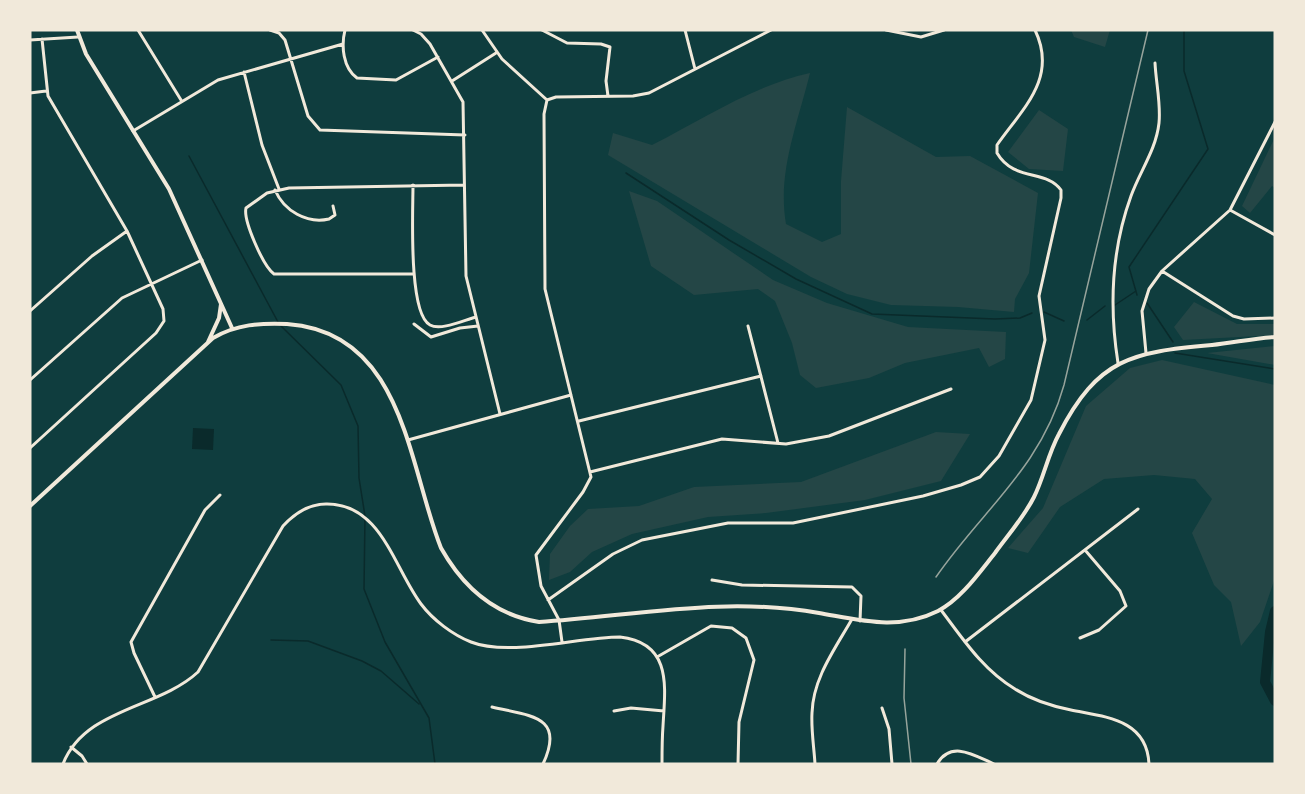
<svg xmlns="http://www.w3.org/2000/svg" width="1305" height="794" viewBox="0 0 1305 794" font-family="Arial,sans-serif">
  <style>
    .green { fill: #244646 }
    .water { fill: #0a2a2b }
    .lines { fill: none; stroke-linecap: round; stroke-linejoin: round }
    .stream { stroke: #0a2a2b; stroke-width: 1.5 }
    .river { stroke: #0a2a2b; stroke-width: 10 }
    .minor { stroke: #f1e9da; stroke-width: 3 }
    .tertiary { stroke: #f1e9da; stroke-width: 4 }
    .rail { stroke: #97a49c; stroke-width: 1.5 }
  </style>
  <rect width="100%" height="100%" fill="#0f3d3e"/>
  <path class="green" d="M1071,30h39l-5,17 -31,-10z
    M810,73c-12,50 -33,99 -24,151l36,18 19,-8v-53l6,-74 89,50 34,-1 68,37 -9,80 -14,26 -1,13 -56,-5 -67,-2 -44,-11 -36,-17 -203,-122 5,-22 39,12c53,-27 100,-59 158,-72z
    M1039,110l29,19 -5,42 -34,-2 -21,-17z
    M1275,137v51l-3,-2 -22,27 -8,-7z
    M629,191l28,10 116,79 54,23 81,24 98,5 -1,27 -16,8 -10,-19 -74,15 -36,15 -53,10 -16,-13 -8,-32 -17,-42 -17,-12 -64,6 -43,-29z
    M1194,302l43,22h38v11l-92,5 -9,-13z
    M1275,346v19l-68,-12z
    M1162,360l113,25v193l-15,44 -19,24 -10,-44 -17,-17 -22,-52 20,-34 -17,-20 -41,-4 -50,4 -44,28 -32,46 -20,-5 35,-40 43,-102 44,-38z
    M936,432l34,2 -29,47 -76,19 -99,13 -58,4 -76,17 -40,18 -22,20 -21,8 1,-26 20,-28 18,-17 51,-3 55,-19 107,-5z"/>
  <path class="water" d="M193,428l21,1 -1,21 -21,-1z"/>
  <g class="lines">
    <path class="stream" d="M189,156l89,166
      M626,173l103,67 67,39 76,35 123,5 25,-1 12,-5
      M1137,295l-8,-28 79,-118 -24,-78v-41
      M1147,303l26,39
      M1115,305l21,-14
      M1044,312l20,9
      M1087,320l18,-14
      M281,326l60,59 17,41 1,52 6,38 -1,73 21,53 44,76 6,46
      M1175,353l100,16
      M271,640l37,1 54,20 19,10 38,33"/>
    <path class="river" d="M1275,611l-5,21 -5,50 10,19"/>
    <path class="minor" d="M138,30l43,70
      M270,30l9,3 6,7 23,76 12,14 145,5
      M345,30c-4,16 -2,38 12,48l39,2 42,-23
      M413,30l8,4 9,10 33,58 3,174 34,138
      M482,30l20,29 45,41
      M542,30l25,13 34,1 9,3 -4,34 2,15
      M685,30l10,39
      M886,30l35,7 23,-7
      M30,40l48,-3
      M244,72l18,73 17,44
      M452,81l44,-28
      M30,93l16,-2
      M547,100l-3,14 1,175 46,188 -8,15 -47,63 5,31 18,34 3,22
      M547,100l9,-3 77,-1 16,-3 122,-63
      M133,131l85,-51 125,-36
      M413,185c0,25 -5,129 17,140 11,6 34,-5 46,-8
      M275,190c9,21 32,34 54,29l6,-4 -2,-9
      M1230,210l45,25
      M1162,271l71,45 11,3 31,-1
      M414,274h-140c-11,-8 -31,-54 -28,-66l21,-15 22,-5 175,-3
      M30,311l62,-55 35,-25
      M414,324l17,13 29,-9 18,-2
      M748,326l30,117
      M1146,353l-4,-42 7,-22 13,-18 68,-61 45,-88
      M1118,363c-9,-57 -7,-112 13,-167 9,-25 25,-46 28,-73 2,-19 -3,-40 -4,-60
      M30,380l92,-82 80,-38
      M579,421l182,-45
      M408,440l163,-45
      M30,448l126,-115 8,-12 -1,-12 -36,-78 -79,-135 -6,-57
      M590,472l132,-33 64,5 43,-8 122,-47
      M712,580l30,5 110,2 9,9 -1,25
      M548,600l65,-46 29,-14 86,-17h65l130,-27 38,-11 19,-8 19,-21 32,-56 14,-60 -6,-44 22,-98v-8c-15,-21 -47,-8 -64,-37v-8c26,-37 61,-67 38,-115
      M941,610c22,29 42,60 74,79 17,11 36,17 56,21 34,7 76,9 78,54
      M1080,638l19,-8 27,-24 -6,-15 -35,-41
      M965,642l173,-133
      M657,657l54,-31 21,2 14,10 8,22 -15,62 -1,42
      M155,697l-21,-44 -3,-11 74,-132 15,-15
      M492,707c37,9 74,8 51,57
      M882,708l7,21 3,35
      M614,711l17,-3 33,3
      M71,747l11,9 5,8
      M63,764c22,-56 95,-55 135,-92l85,-146c12,-13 25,-22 43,-22 55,-1 68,64 95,100 12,16 32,31 50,38 38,15 107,-5 149,-5 53,6 45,51 43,89 -1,13 -1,25 -1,38
      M815,764c-1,-17 -4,-34 -3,-51 1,-35 23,-64 40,-94
      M937,764c14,-24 37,-9 57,0"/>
    <path class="tertiary" d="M77,30l9,24 83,135 63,139
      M208,342l11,-24 2,-14
      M30,506l183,-168c24,-14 47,-15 74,-14 117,8 121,141 154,224 22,39 53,67 98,74 95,-6 184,-26 280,-9 41,7 79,18 119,-2 23,-12 41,-38 57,-58 13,-18 29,-36 39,-56 10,-20 14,-43 25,-63 39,-76 73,-82 153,-89 21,-2 42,-7 63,-8"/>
    <path class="rail" d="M936,577c46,-67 105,-109 128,-192l84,-355
      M905,649l-1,49 7,66"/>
  </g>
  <rect width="1305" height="794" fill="none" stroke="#f1e9da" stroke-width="63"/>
</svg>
